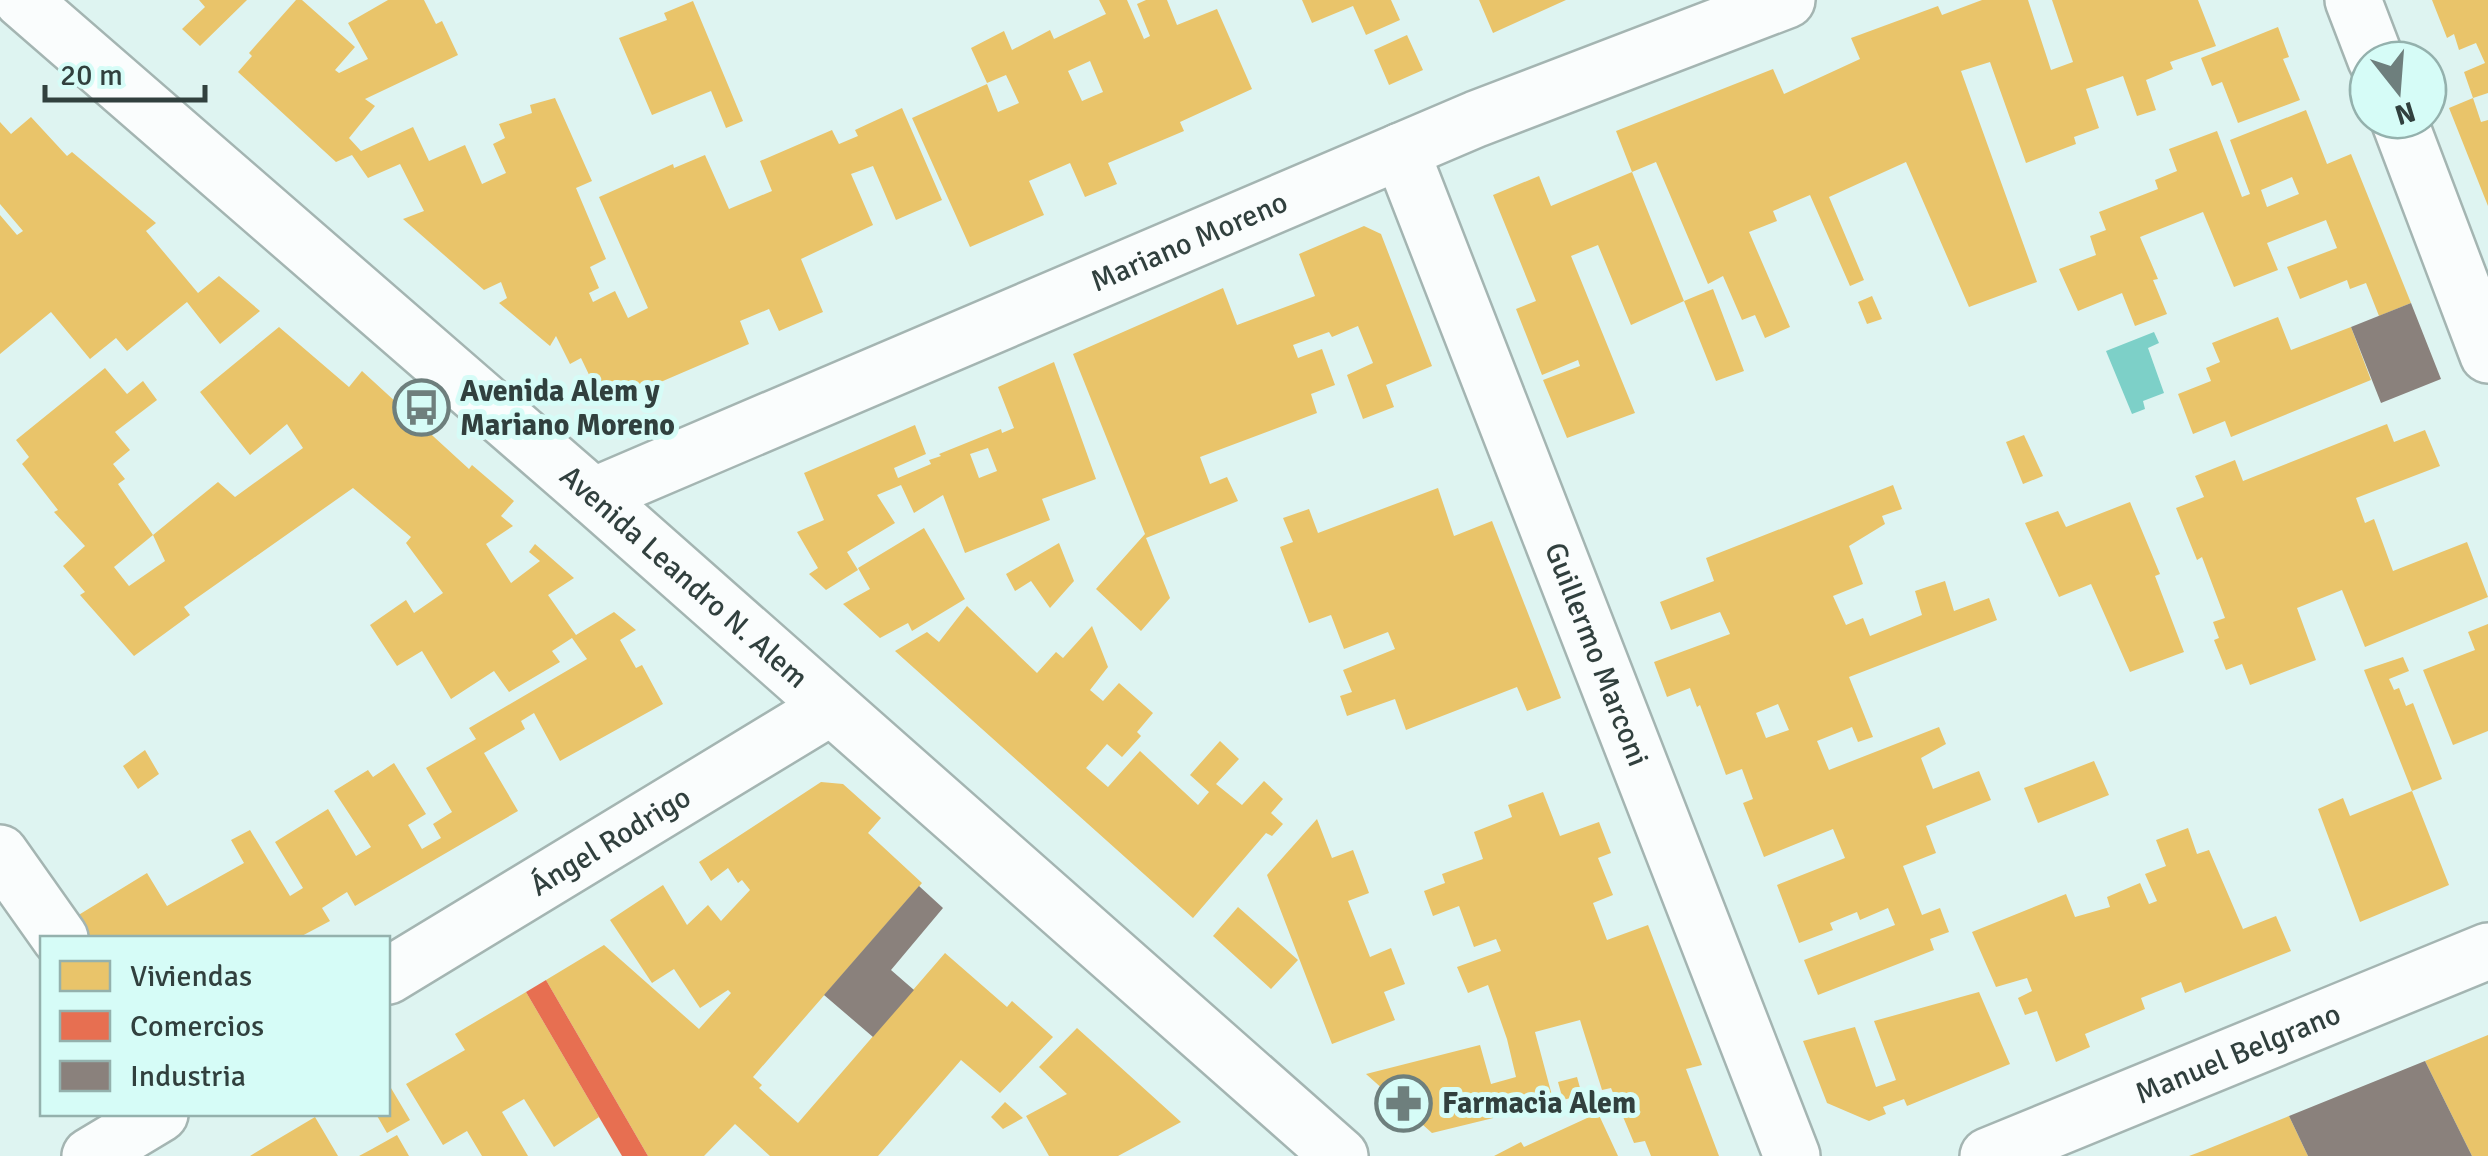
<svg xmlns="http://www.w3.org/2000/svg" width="2488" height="1156" viewBox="0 0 2488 1156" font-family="Signika,sans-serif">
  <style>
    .water { fill: #7dd0c8 }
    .homes { fill: #e9c46a; fill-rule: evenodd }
    .shops { fill: #e76f51 }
    .industry { fill: #8a817c }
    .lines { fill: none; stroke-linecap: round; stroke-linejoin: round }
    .minor-casing { stroke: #a4b5b2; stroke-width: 60 }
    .minor { stroke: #fafdfd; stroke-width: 55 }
    .labels { text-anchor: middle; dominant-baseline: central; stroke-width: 10; stroke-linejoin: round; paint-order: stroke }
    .street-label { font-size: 30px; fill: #31403e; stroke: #d6fcf7 }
    .poi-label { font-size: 30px; font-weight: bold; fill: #31403e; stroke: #d6fcf7; text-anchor: start }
  </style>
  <rect width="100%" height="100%" fill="#def4f1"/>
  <path class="water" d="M2154,332l5,11 -11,5 16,45 -21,8 2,8 -13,5 -26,-63z"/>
  <path class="homes" d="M199,0h48l-47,46 -18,-17 23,-22z
    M296,0h6l53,47 -20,23 4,3 29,-14 -20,-36 40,-23h36l12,24 6,-3 16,34 -93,44 10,7 -26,32 12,13 52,-24 16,34 36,-16 17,39 24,-11 -13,-29 12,-6 -6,-14 33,-11 -2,-8 25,-7 37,83 -16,7 30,71 -16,8 9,21 -10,5 4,9 22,-11 13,27 20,-10 -49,-111 74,-33 1,4 31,-13 24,54 43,-18 -12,-30 72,-31 7,14 19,-8 -3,-6 47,-22 40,92 -46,20 -23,-54 -22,8 22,51 -72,34 22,53 -44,19 -10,-22 -29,12 9,23 -107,46 -49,-7 -12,-25 -11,6 -14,-28 -6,10 -51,-43 8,-5 -6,-16 -17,8 -81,-71 21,-8 -24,-47 -32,14 -16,-23 -16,7 -98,-90 14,-16 -3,-3z
    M1099,0h28l17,39 6,-3 -13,-32 9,-4h21l10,25 40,-16 35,80 -72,33 4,9 -76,32 9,21 -32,13 -15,-34 -41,18 15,34 -74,32 -58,-129 75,-34 11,28 21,-9 -13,-28 -19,8 -16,-35 33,-17 8,19 38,-20 4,9 52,-25zM1090,61l13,31 -21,9 -14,-30z
    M1302,0h89l9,20 -34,15 -13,-29 -41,17z
    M1479,0h87l-73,33z
    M1982,0h46l23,70 22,-8 -21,-62h146l18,46 -46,16 3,7 -27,11 10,30 -19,6 -14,-40 -37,13 13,39 -25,9 2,7 -50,19 -36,-101 -29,9 76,211 -68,25 -63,-145 -77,35 35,83 -14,6 -40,-91 -37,16 4,10 -28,11 41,95 -25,11 -10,-23 -13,5 -19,-44 -15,8 -52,-122 -24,10 -16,-41 157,-62 11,25 76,-35 -9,-21 87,-32 4,9z
    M2432,0h56v93l-15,5 -9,-26 21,-9 -9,-20 -17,7 -5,-16 -7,4z
    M693,1l50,120 -17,7 -15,-37 -59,24 -33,-77 48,-18 -3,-7z
    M2278,27l11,30 -6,2 17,41 -62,23 -16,-41 -10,4 -11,-28z
    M1407,35l16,35 -34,15 -15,-35z
    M2473,98l8,24 7,-2v86l-39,-98z
    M2306,110l21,54 24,-10 60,149 -32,13 -13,-33 -16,6 -3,-9 -47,19 -13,-32 50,-19 -11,-28 -59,23 11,27 -44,17 -31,-75 -63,25 18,42 -5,1 14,34 -32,12 -13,-33 -44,18 -19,-42 37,-14 -6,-19 16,-6 -7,-18 59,-23 -3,-9 22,-9 -8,-22 48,-18 25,66 8,-3 -20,-54zM2292,177l7,17 -32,13 -6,-17z
    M31,117l36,39 5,-4 84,71 -10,8 52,62 21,-17 41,35 -40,33 -33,-42 -60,49 -11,-13 -26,21 -39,-47 -51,42v-139l17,20 6,-4 -23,-27v-82l11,12z
    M1632,172l52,129 29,-12 31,82 -28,10 -32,-80 -53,24 -33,-80 -27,11 64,157 -68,25 -24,-58 37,-14 -2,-6 -36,15 -26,-66 20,-8 -43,-106 46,-19 12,30z
    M1364,226l17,8 51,132 -46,19 8,22 -31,12 -16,-44 26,-12 -15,-37 -26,11 -3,-5 -36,13 5,13 24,-9 13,36 -24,9 6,19 -117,44 10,27 17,-7 11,24 -92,37 24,60 -29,33 -45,-42 49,-55 -72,-180 150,-66 14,37 78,-29 -16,-42z
    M1872,296l10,23 -15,5 -9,-22z
    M2278,317l13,33 60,-23 20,53 -140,57 -6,-16 -32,13 -15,-40 33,-13 -5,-13 14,-6 -8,-19z
    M279,327l70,60 13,-16 107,98 3,-4 42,36 -13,15 12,10 -27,18 25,39 29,-22 -11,-9 6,-8 39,34 -26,17 28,40 38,-23 22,18 -16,10 16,28 6,-3 21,39 -103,57 -26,-48 -13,8 4,8 -41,24 34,58 -163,95 -8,-14 -25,16 8,13 -32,17h-212l-14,-19 75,-46 20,33 77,-43 -13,-23 19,-10 40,66 13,-8 -28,-46 53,-33 28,47 15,-9 -37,-56 34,-21 5,7 21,-14 32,51 -18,11 14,24 19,-11 -8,-14 19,-12 -26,-44 50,-29 -7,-11 118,-69 -15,-21 -20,13 8,11 -51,30 -15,-21 -43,28 -29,-48 -25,15 -27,-41 36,-25 8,13 29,-20 -37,-50 5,-6 -58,-49 -169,119 6,8 -56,41 -54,-61 5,-3 -22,-26 22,-20 -31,-34 4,-2 -36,-46 7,-7 -13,-17 89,-72 22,26 16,-13 14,19 -42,32 15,18 -17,14 12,15 -7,5 35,51 -39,32 15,19 36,-25 -12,-26 65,-53 17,15 68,-49 -16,-24 -37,31 -50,-63z
    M1054,362l42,117 -54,20 8,21 -85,33 -22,-58 -29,18 -13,-28 -24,10 18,28 -48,29 11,18 -32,20 -17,-16 9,-6 -21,-36 27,-12 -20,-47 111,-48 11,29 -32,14 4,10 33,-14 -2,-4 12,-4 -2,-2 62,-25 1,4 12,-5 -16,-41zM988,448l9,23 -18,7 -9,-24z
    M2387,424l7,18 31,-12 15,36 -84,32 9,25 9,-4 19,52 74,-29 21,55 -123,50 -23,-57 -45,18 19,52 -66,25 -8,-21 -16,6 -12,-30 5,-2 -6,-16 12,-4 -23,-61 -5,3 -21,-52 28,-11 -9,-21 40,-16 8,21z
    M2024,435l19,41 -20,8 -17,-42z
    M1893,485l9,24 -20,7 3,8 -36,22 14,38 -30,12 13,29 17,-7 7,18 52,-21 -7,-24 30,-10 9,30 35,-13 8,22 -148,57 24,60 -15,5 -6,-15 -35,14 12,29 110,-43 7,17 -25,14 12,31 46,-18 12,29 -65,26 10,27 -33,13 19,49 18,-7 9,24 -19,7 4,11 -116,45 -14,-35 91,-35 -7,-17 -28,12 -3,-8 -27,11 3,7 -34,13 -22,-58 68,-27 -12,-29 -69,28 -21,-54 10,-4 -11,-30 -16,6 -26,-70 -3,2 -7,-19 -23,9 -13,-35 76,-28 -10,-22 -49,18 -11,-28 54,-21 -8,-23zM1778,704l11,26 -23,8 -10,-25z
    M1438,488l16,48 38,-15 69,177 -34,13 -10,-24 -111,43 -11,-31 -48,17 -7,-20 12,-4 -9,-22 52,-21 -7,-17 -44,17 -13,-34 -22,8 -29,-76 13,-5 -10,-24 26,-9 9,24z
    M2130,502l30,72 -5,2 29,76 -54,20 -39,-88 -32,13 -34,-74 33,-12 8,16z
    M924,528l41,71 -53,32 -4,-8 -28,15 -37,-34 27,-15 -12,-21z
    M1059,543l15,38 -24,27 -19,-27 -16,10 -9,-17z
    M967,606l70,67 19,-21 7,6 29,-32 16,41 -18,23 13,11 16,-18 34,30 -16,19 4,4 -19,21 -15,-13 -21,24 22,19 32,-36 58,54 11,-13 -19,-17 30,-34 19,18 -23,25 26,21 22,-24 19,18 -12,14 12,11 -11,12 -6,-3 -73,85 -298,-267 32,-19 12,10z
    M2488,624v107l-35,14 -30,-75 52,-20 -7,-18z
    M2403,657l6,14 -20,8 5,11 5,-2 7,18 7,-3 29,76 -30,12 -48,-121z
    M145,750l14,24 -21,15 -15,-23z
    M2094,761l15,34 -71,28 -14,-35z
    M821,782l22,2 38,34 -13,15 54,50 -169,194 9,8 -3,3 39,35 147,-170 62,54 5,-6 41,36 -53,56 -39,-33 -83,96h-108l-35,-32 -31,32h-56l-102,-176 58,-35 95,84 32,-36 -3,-3 -28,18 -26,-39 -22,14 -42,-63 53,-35 24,40 21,-20 13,16 29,-31 -8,-10 -4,3 -10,-15 -17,13 -12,-19z
    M2412,791l37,94 -89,37 -42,-113 25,-11 7,18z
    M1543,792l17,44 39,-14 12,31 -13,5 15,37 -20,8 14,37 41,-15 54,140 -16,4 33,87h-68l-6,-15 -11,2 -23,-55 -9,2 -22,-70 -45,12 19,71 -122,30 -66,-59 114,-29 11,39 25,-7 -9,-38 -19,-54 -20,8 -11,-26 44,-16 -5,-12 -22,8 -15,-41 -26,10 -9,-25 21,-8 -3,-9 41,-15 -9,-27 38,-15 -4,-12z
    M1317,819l15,39 21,-8 16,43 -21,8 22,56 21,-9 14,36 -21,8 11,28 -63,24 -65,-169z
    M2188,828l9,26 12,-4 34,79 33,-13 15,35 -106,42 -4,-11 -40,16 4,11 -60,25 5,13 -34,15 -19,-51 -12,4 -7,-17 14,-7 -5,-13 -31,9 -24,-55 94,-38 9,23 35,-10 -3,-10 33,-14 9,21 8,-3 -12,-27 21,-8 -10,-26z
    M1238,907l60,53 -27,29 -58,-53z
    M526,992l73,125 -45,30 -30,-48 -22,13 26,44h-46l-15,-25 -24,14 -37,-61 59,-34 -10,-16z
    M1979,992l31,72 -103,42 -3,-7 -21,8 3,7 -17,7 -42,-18 -24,-62 52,-14 21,60 20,-7 -22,-59z
    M1077,1028l62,56 42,38 -63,34h-69l-23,-40 41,-22 -28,-27z
    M2488,1035v121h-16l-47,-95z
    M1577,1077l5,18 -19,5 -5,-18z
    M388,1083l22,37 -23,13 -11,-19h12z
    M1005,1102l18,16 -20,11 -12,-12z
    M1598,1113l20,43h-124l27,-14 3,5z
    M2289,1116l19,40h-119l16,-6z
    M315,1117l23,39h-88l23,-14z
    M397,1135l12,21h-50l13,-7z"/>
  <path class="shops" d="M546,980l102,176h-26l-23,-39 -73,-125z"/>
  <path class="industry" d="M2411,303l30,76 -60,24 -30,-76z
    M919,886l24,22 -52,62 23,20 -41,47 -49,-42z
    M2425,1061l47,95h-164l-19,-40z"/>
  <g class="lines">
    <defs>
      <g id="minor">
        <path id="s1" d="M22,0l571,496 747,660"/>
        <path d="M2353,0l23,60"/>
        <path d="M2399,120l89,235"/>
        <path id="s2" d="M1401,151l391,1005"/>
        <path id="s3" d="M593,496l883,-377 311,-119"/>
        <path d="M0,853l60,85"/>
        <path id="s4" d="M388,976l443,-269"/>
        <path d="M90,1156l70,-42"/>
        <path id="s5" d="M1988,1156l500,-205"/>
      </g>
    </defs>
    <use href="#minor" class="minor-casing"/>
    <use href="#minor" class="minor"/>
  </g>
  <defs>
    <symbol id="bus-ring" viewBox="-11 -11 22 22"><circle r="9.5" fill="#d6fcf7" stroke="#6e7f7d" stroke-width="1.5"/><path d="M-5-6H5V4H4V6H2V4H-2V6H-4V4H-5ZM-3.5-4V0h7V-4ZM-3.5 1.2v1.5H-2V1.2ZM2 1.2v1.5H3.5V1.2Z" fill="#6e7f7d"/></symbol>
    <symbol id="pharmacy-ring" viewBox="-11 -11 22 22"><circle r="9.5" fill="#d6fcf7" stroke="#6e7f7d" stroke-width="1.5"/><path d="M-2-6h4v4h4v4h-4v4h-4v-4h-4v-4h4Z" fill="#6e7f7d"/></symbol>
  </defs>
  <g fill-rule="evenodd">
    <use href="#bus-ring" x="390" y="376" width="63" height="63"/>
    <use href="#pharmacy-ring" x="1372" y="1072" width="63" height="63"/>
  </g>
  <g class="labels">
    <g class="street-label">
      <text stroke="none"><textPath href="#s3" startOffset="648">Mariano Moreno</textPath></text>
      <text stroke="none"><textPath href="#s1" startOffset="878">Avenida Leandro N. Alem</textPath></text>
      <text stroke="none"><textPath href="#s2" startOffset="540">Guillermo Marconi</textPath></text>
      <text stroke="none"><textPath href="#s4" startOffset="260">Ángel Rodrigo</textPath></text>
      <text stroke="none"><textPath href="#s5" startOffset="270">Manuel Belgrano</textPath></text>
    </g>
    <g class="poi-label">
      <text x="460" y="391">Avenida Alem y<tspan x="460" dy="34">Mariano Moreno</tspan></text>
      <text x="1442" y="1103">Farmacia Alem</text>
    </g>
  </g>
  <rect x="40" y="936" width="350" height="180" fill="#d6fcf7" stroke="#94b1ad" stroke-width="2.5"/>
  <rect x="60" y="961" width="50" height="30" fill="#e9c46a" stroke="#94b1ad" stroke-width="2.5"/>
  <text x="130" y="986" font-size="30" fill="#31403e">Viviendas</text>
  <rect x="60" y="1011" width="50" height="30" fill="#e76f51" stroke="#94b1ad" stroke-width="2.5"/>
  <text x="130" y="1036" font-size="30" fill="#31403e">Comercios</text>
  <rect x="60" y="1061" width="50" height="30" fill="#8a817c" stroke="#94b1ad" stroke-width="2.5"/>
  <text x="130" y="1086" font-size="30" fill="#31403e">Industria</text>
  <g transform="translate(2398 90) rotate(163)"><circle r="48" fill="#d6fcf7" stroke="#94b1ad" stroke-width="2.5"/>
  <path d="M0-8L18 38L0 25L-18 38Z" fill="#6e7f7d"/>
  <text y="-15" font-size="28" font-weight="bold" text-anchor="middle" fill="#31403e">N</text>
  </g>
  <path d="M45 85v15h160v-15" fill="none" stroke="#31403e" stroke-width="5"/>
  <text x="60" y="85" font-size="30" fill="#31403e" stroke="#d6fcf7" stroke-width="8" paint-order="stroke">20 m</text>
</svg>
